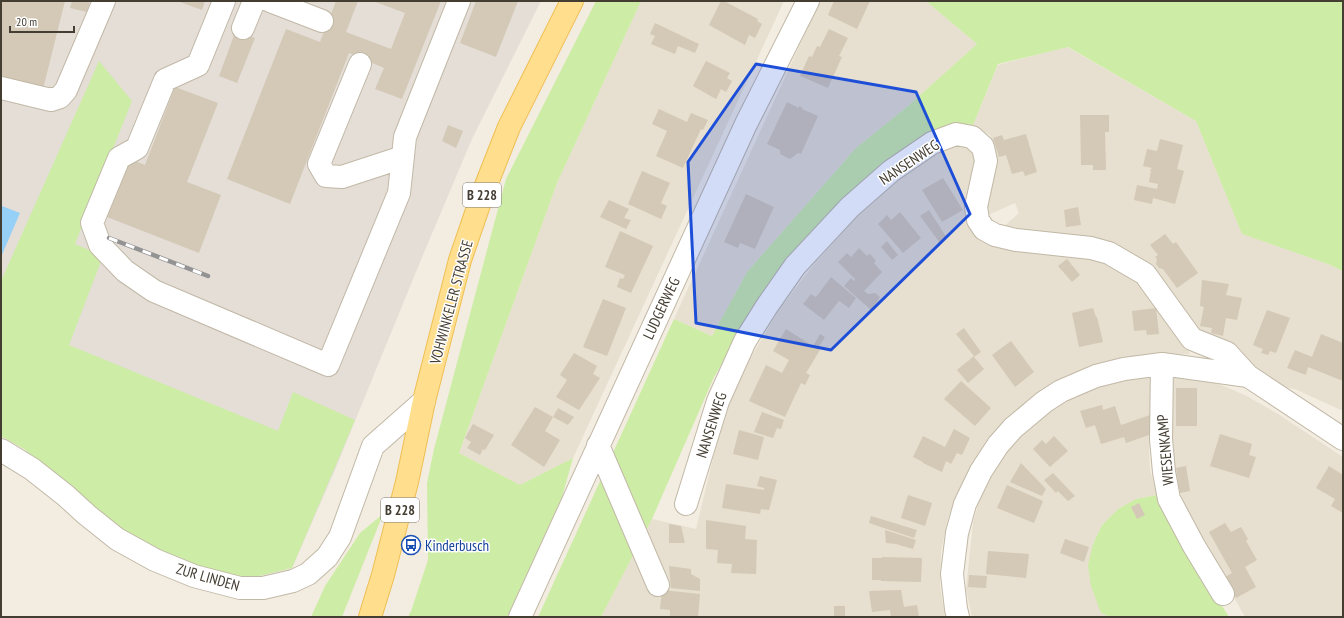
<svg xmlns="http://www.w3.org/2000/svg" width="1344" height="618" viewBox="0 0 1344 618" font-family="'PT Sans Narrow',sans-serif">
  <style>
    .residential { fill: #e7dfcf }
    .industrial { fill: #e4ded7 }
    .green { fill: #cdeca5 }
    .water { fill: #96d0f7 }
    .building { fill: #d4c9b6 }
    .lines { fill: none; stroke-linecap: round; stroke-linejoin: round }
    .minor-casing { stroke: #c1b8a6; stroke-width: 24 }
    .major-casing { stroke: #efbf53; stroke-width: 24 }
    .minor { stroke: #fff; stroke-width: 22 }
    .major { stroke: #ffde8e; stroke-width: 22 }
    .rail-casing { stroke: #939393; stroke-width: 4.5 }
    .rail { stroke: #fff; stroke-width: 3; stroke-dasharray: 9; stroke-linecap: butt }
    .marked { fill: #1d4ed8; fill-opacity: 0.2; stroke: #1d4ed8; stroke-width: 3; stroke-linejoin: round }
    .labels { text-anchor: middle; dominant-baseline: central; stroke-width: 3; stroke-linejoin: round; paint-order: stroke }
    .shield { fill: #fff; stroke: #7c7770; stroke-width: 1 }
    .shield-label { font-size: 14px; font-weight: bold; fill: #443d32 }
    .street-label { font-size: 15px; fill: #443d32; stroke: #fff }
    .transit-label { font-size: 15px; fill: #164399; stroke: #fff; text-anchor: start }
  </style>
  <rect width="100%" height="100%" fill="#f3ede1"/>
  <path class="residential" d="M641,1h143l-211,457 -53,27 -61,-32 98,-270z
    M820,1h106l51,43 -69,62 -52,42 -109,124 -35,64 -38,-17z
    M1067,47l129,74 46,113 86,30 15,7v140l-48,-22 -13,-2 -80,-51 -44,-58 -156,-50 17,-15 -4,-10 -27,12 -4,-8 10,-34 3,-19 -7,-19 -17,-10 25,-60z
    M960,143l12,7 6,15 -8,61 117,29 52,25 29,39 22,35 -50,1 -41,8 -38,15 -31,20 -28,26 -22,28 -18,32 -14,34 -7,33 -1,35 5,31h-344l51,-98 44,10 29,-120 26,-52 29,-49 35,-45 38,-42 42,-40 47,-30z
    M1148,376l4,2v6l-3,67 1,19 7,25 -21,4 -18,10 -16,16 -9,19 8,69 9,4h-138l-6,-28 7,-66 8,-29 12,-22 14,-22 18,-20 17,-15 24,-16 27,-12 26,-7z
    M1178,376l38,7 29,12 33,19 65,43v160h-98l-56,-100 -13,-37 -3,-12 -1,-85 2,-6z"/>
  <path class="industrial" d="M1,1h540l-69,138 -54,128 -83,203 -43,98 -33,8 -258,-140z"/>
  <path class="green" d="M596,1h45l-84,182 -98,270 61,32 53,-27 -11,39 -55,120h-99l3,-6 17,-51 -1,-77 7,-34 72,-270z
    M926,1h417v270l-15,-7 -86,-30 -46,-113 -128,-74 -70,17 -25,61 -10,-1 -34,9 -75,55 -49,53 -53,71 -38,65 -62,142 -51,98h-63l136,-298 38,17 35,-64 109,-124 52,-42 69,-62z
    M99,61l33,40 -57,143 28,12 -34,89 209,86 15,-39 62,28 -63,148 -33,8h-37l-47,-18 -60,-33 -91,-76 -23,-13v-155z
    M1157,495l22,43 50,79h-119l-9,-4 -10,-27 -3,-21 5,-21 9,-19 16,-16 18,-10z
    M383,514l-41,103h-31l14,-31 35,-53z"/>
  <path class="water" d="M2,206l18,7 -19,44v-49z"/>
  <path class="building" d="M1,1h64l-22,88 -42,-11z
    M72,1h18l-3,11 -17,-4z
    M177,1h28l-3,9z
    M336,1h22l-12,31 45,17 14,-36 -32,-12h68l-39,98 -27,-10 9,-21 -35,-15 -59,151 -63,-25 59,-150 34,13z
    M476,1h42l-22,56 -36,-14z
    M721,1h3l34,18 -1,2 5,3 -7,14 -6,-3 -4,10 -36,-20z
    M834,1h36l-13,28 -29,-14z
    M655,23l44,21 -4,9 -17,-7 -3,8 -24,-10 4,-8 -5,-2z
    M829,29l19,9 -9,18 3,1 -14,31 -28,-12 9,-20 3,1 5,-11 3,1z
    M236,30l19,8 -18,45 -18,-7z
    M706,61l24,12 -3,5 5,3 -6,11 -5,-3 -5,10 -23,-13z
    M175,87l43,16 -31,79 34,13 -22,58 -92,-36 23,-58 15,6z
    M787,102l12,6v-2l4,2 -1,1 16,7 -17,38 -3,-1 -8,6 -10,-5v-4l-13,-6z
    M659,109l28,13 4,-9 17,7 -5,10 -2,-1 -18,39 -27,-12 11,-25 -15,-7z
    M1080,115h29v17h-4l1,38h-13v-5h-12z
    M448,125l15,6 -7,17 -14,-7z
    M1026,134l11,38 -12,4 -2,-5 -11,3 -6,-19 -7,2 -6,-19 9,-3 2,5z
    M1160,139l23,6 -6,24 7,2 -9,33 -22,-6 -1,6 -18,-4 3,-15 20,4 1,-5 -9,-2 2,-11h-1l1,-2 1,-1 -9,-2 4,-17 10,2z
    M642,171l28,12 -9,20 6,3 -6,13 -33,-15z
    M943,178l20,32 -21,12 -20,-32z
    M746,194l28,13 -19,42 -15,-6 -2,5 -14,-6z
    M609,200l20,9 -5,9 7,2 -5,9 -26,-12z
    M1078,207l3,18 -15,2 -2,-17z
    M929,210l18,28 -7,5 -20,-27z
    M900,212l21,26 -18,15 -25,-29 9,-9 4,5z
    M620,231l33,15 -22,47 -14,-6 3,-9 3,1 2,-4 -20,-8z
    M1165,234l8,10 3,-2 22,31 -21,15 -14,-19 -4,-1 -3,-4 1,-5 -2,-2 3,-2 -8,-10z
    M887,241l11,14 -6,5 -11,-13z
    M859,248l8,8 2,-2 2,1 5,6 -2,2 8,9 -18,19 4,3 7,-1 5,4 -3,5 -6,8 -27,-24 7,-8 3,3 1,-2 -17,-17 9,-9 4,4z
    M1067,259l13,16 -8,7 -14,-16z
    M831,277l25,21 -7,10 -10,-7 -15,19 -21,-16 8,-10 5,3z
    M1202,280l27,4 -3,11 16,3 -5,22 -11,-2 -3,18 -12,-3 1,-5 -12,-2 4,-19 -4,-1z
    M603,299l23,9 -19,48 -24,-9z
    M1093,308l3,9h1l6,25 -24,5 -7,-34z
    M1156,308l3,26 -12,1 -1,-5 -12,1 -2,-20z
    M1267,310l23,8 -14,35 -6,-2 -2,4 -7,-2 2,-4 -10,-4z
    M964,328l17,24 -7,5 10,12 -16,14 -11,-13 17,-14 -18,-22z
    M786,329l27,17 7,-12 5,3 -7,11 2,2 -14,23 4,2 -5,10 -4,-2 -16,34 -36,-16 17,-36 16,8 7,-13 -16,-9z
    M1321,334l22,9v38l-35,-14 -2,8 -19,-7 8,-18 17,7z
    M1011,341l23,31 -19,15 -23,-32z
    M574,353l23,13 -4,8 7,4 -21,32 -23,-13 11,-17 -7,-5z
    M961,381l30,27 -16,18 -31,-27z
    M1176,388h21v38h-21z
    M1102,405l1,5 12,-4 6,19 29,-10 -1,20 -23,8 -2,-6 -23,7 -6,-19 -9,3 -6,-17z
    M535,407l18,10 5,-9 16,9 -6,8 -15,-8 -8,14 15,9 -16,27 -33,-22z
    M762,412l22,8 -3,9 -4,-1 -4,10 -19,-6z
    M473,424l21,11 -9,15 -2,-1 -3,6 -13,-7 4,-6 -6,-4z
    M954,429l16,9 -8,17 -5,-2 -6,11 -5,-3 -4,11 -19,-9v-1l-10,-5 10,-21 22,11z
    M739,430l25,7 -6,23 -25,-6z
    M1220,434l32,10 -3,11 7,2 -7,21 -39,-12z
    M1054,436l14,15 -18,16 -17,-18 9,-9 4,4z
    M1021,463l25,26 -4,7 -32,-14z
    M1186,466l4,25 -10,2 -4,-25z
    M1329,466l14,9v38l-12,-7 4,-7 -19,-11z
    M1053,473l22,23 -7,5 -10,-10 -2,2 -12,-13z
    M760,476l17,4 -8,30 -8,-1 -1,5 -38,-6 4,-24 38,6v-2l-7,-2z
    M1007,485l36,16 -9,22 -37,-15z
    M908,495l24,8 -7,23 -24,-8z
    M1139,503l6,12 -8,4 -6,-12z
    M871,516l46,14 -3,8 -45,-15z
    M706,520l40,6 -1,13 12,1 -1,34 -25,-1 1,-9 -15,-1 1,-13 -12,-1z
    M1225,523l6,9 10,-5 7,12 -2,2 11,19 -12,7 11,20 -20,11 -11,-21 7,-4 -23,-41z
    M669,524l12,2 4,17h-16z
    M885,530l31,10 -3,9 -17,-5 -10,-1z
    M1065,539l24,8 -5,15 -24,-9z
    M988,551l41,3 -3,24 -40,-4z
    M882,557l40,1 -1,24 -40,-1v-1h-9v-22h10z
    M669,566l22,3v5l9,5v12l-29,-3z
    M969,575l18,1 -1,12 -18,-1z
    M662,590l38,4 -2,23h-28v-7l-10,-1z
    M901,590l3,17 13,-2 2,12h-28l-1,-7 -18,2 -3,-21z
    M834,606h11v11h-11z"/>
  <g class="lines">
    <defs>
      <path id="minor" d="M224,1l-26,64 -33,15 -28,68 -18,10 -27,65 8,22 25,26 29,20 174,74 71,-172 6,-56 54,-136
        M270,1l52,20
        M243,28l11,-27
        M360,64l-41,100 7,12 16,1 61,-20
        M1,88l50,12 9,-3 6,-7 38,-89
        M1162,364l-1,75 3,33 5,27 25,47 29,48
        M598,445l60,140
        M1,450l31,19 33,26 22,20 30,24 38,21 39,16 46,12h23l30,-7 15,-7 19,-17 13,-20 33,-91 51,-45
        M686,504l32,-103 27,-60 22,-35 28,-40 55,-59 41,-36 41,-28 24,-9 16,3 11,10 3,14 -10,46 2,13 6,9 11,6 21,5 75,8 18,5 36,21 47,65 35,14 21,23
        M520,617l226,-493 62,-123
        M958,617l-2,-8 -4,-35 5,-41 8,-29 16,-33 17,-26 15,-17 31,-26 17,-11 35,-15 28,-7 38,-5 86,12 95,63"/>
      <path id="major" d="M370,617l13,-42 24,-93 17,-81 36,-141 23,-67 26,-66 63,-126"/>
    </defs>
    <use href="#minor" class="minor-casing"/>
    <use href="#major" class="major-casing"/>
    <use href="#minor" class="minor"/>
    <use href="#major" class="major"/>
    <defs>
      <path id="rail" d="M109,238l99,38"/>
    </defs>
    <use href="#rail" class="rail-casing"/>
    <use href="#rail" class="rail"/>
  </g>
  <path class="marked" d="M756,64l160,28 54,122 -139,136 -135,-27 -8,-161z"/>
  <defs>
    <symbol id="bus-ring" viewBox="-11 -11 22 22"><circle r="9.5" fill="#fff" stroke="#1a4fb4" stroke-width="1.5"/><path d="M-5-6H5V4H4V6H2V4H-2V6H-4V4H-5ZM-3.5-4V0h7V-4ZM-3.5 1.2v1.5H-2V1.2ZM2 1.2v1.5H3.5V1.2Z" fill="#1a4fb4"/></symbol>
  </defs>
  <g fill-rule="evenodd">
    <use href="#bus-ring" x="400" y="534" width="22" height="22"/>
  </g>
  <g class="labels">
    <g class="shield">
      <rect x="463" y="183" width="38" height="24" rx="3"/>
      <rect x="381" y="498" width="38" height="24" rx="3"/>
    </g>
    <g class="shield-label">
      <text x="482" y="195">B 228</text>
      <text x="400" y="510">B 228</text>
    </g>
    <g class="street-label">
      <text transform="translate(909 162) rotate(-34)">NANSENWEG</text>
      <text transform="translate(451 302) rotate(-75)">VOHWINKELER STRASSE</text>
      <text transform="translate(661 308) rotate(-65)">LUDGERWEG</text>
      <text transform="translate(711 425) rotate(-72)">NANSENWEG</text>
      <text transform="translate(1165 450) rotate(-95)">WIESENKAMP</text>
      <text transform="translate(208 577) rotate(16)">ZUR LINDEN</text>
    </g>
    <g class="transit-label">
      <text x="425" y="545">Kinderbusch</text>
    </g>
  </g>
  <rect width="1344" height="618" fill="none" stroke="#443d32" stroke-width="4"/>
  <path d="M10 26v6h64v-6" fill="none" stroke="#443d32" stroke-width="2"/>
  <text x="16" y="26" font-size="12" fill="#443d32" stroke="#ffffff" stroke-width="3" paint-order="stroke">20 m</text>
</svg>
